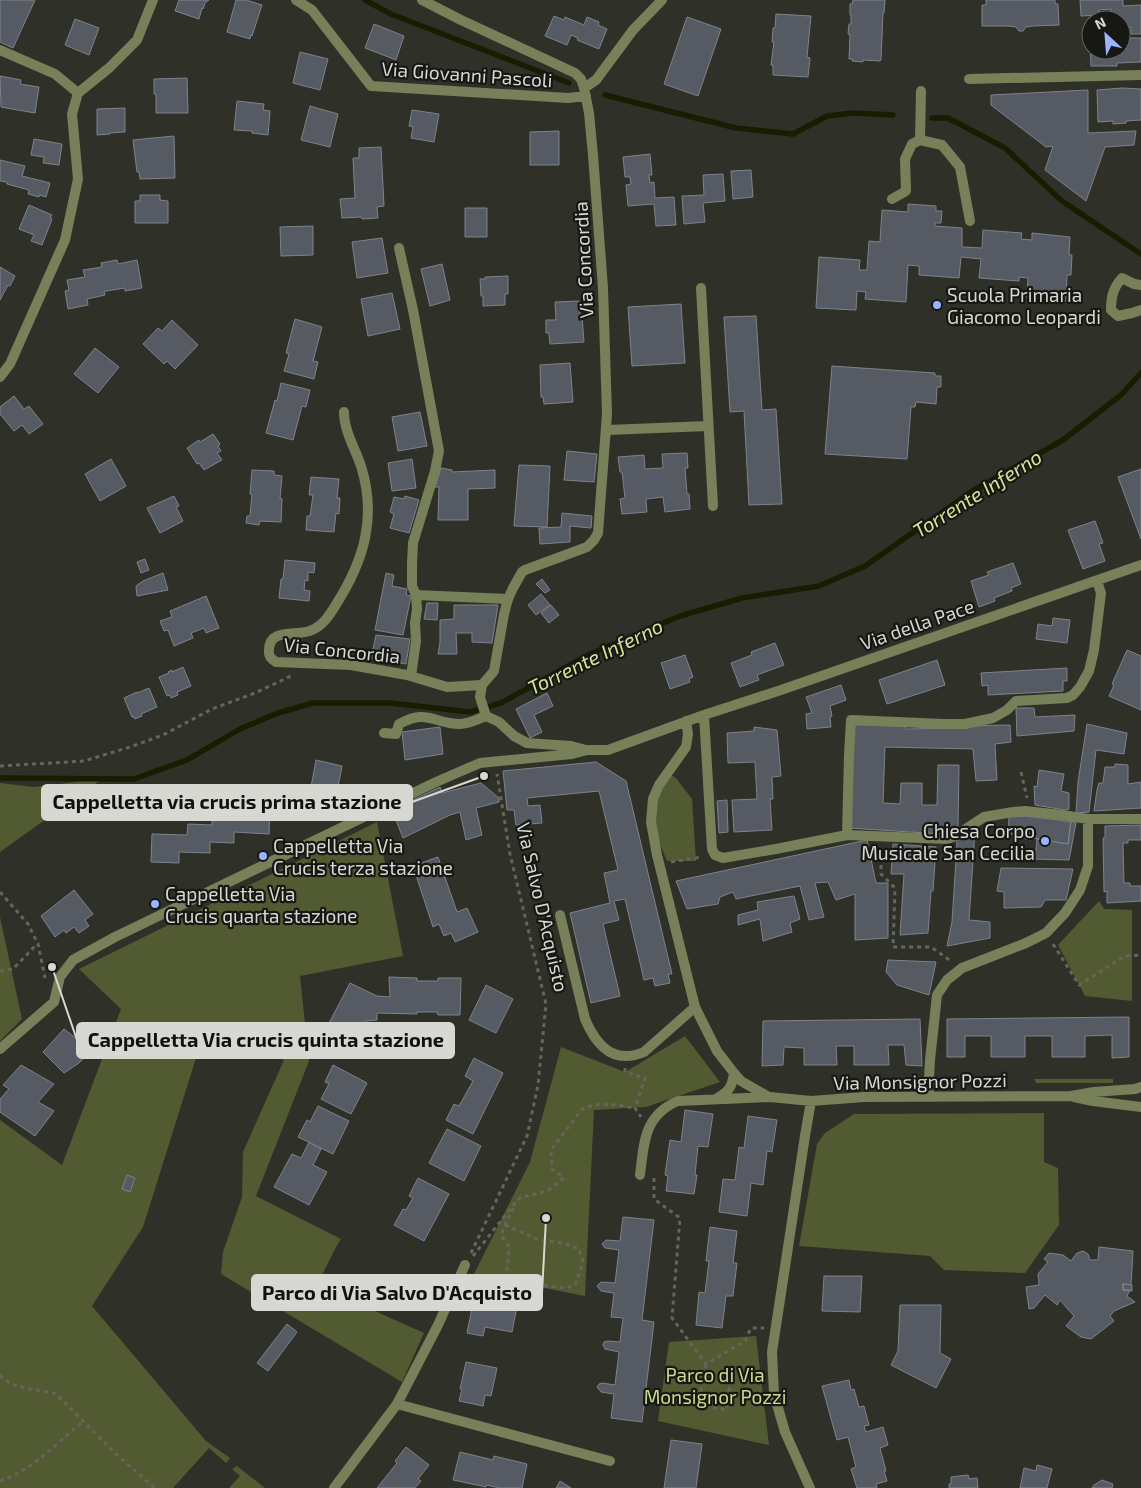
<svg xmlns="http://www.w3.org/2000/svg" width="1141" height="1488" viewBox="0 0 1141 1488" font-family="'Exo 2',sans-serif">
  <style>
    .green { fill: #515a30 }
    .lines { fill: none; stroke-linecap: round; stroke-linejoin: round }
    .stream { stroke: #171d00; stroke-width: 5.5 }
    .building { fill: #565a63; stroke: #7e828c }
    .path { stroke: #64665e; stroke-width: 3; stroke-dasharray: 4 4; stroke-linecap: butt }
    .lane { stroke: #778058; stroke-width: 10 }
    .street { stroke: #778058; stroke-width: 10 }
    .poi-dot { fill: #9ab5fd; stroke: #171814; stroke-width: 2 }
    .labels { text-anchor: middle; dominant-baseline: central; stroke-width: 4.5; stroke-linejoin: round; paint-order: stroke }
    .street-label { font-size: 19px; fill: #d7d8d2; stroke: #171814 }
    .poi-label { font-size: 19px; fill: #d7d8d2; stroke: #171814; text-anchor: start }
    .park-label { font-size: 19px; fill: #cbdb8e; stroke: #171814 }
    .water-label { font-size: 20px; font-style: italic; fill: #d5e598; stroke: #171814 }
    .leader { fill: none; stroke: #d7d8d2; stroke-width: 2 }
    .callout-dot { fill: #d7d8d2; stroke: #171814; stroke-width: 2 }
    .callout { fill: #d7d8d2; stroke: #d7d8d2; stroke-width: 2 }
    .callout-label { font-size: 20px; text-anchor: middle; font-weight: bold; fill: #111 }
  </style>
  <rect width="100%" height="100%" fill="#2f3128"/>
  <path class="green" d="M667,773l9,5 16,21 4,62h-29l-16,-39v-10z
    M102,779l-102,73v-69l34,4z
    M377,822l26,134 -103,20 9,85 -53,135 85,43 -5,8 -19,38 107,48 -22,49 -181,-108 2,-22 19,-55 1,-45 41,-92 -82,-21 -59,188 -51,79 114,135 24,17 -4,5 -17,-15 -36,40h-173v-368l62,45 59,-156 -42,-40z
    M1099,901l5,8 28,1v91l-47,-5 -27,-51z
    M0,917l22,102 -22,22z
    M685,1036l35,46 -74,25 -52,3 -9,186 -111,-22 56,-112 31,-115 64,25z
    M1034,1079h79v4h-77z
    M1044,1113v49l14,6 1,57 -34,48 -81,-3 -14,-14 -131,-10 18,-102 8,-11 29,-19z
    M756,1336l13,109 -111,-24 11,-79z
    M237,1466l28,22h-36l11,-12 -8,-7z"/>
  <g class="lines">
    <path class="stream" d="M365,0l26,14 178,69
      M605,95l131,33 57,6 34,-18 26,-3 40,2
      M932,118h16l57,30 57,53 79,53
      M0,778l134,1 53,-19 53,-31 38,-16 35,-10h77l80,9 31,-9 89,-49 90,-38 62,-18 77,-12 46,-20 109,-76 89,-50 58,-45 20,-22"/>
  </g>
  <path class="building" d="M0,0h35l-22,48 -13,-6z
    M179,0h30l-4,3 -2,6 -1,-1 -3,11 -24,-8z
    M236,0h10l16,5 -10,31 -1,-1 -1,4 -23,-7z
    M853,0h32l-1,13h-1l-2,47 -1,1 -17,-1v2l-11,-1 1,-2h-4l1,-24 -2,-1 1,-10h2v-9h-1v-11h2z
    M986,0h69v4h3l1,21 -26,1 -7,1 -3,4h-4l-3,-4 -7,-1h-27v-21h4z
    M1080,0h43v6l18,-1v29h-10v-7l-10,1v-8h-10v-11l-12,1v5l-18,1z
    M776,14l35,2 -4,41 3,1 -2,19 -35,-2v-10h-2l3,-23h-2l1,-14h2z
    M554,16l10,4 1,-3 19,8 3,-8 12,5 -1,3 9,4 -8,20 -22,-9 1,-2 -7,-3 -4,10 -22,-9z
    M687,17l34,12 -23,67 -34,-12z
    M75,19l24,9 -10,27 -24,-10z
    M374,24l30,12 -8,24 -31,-12z
    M1121,38h20v24l-24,1v3h-26l-1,-27 1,11h30z
    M300,52l28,7 -8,31 -27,-7z
    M0,76l21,4 -1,4 19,3 -4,26 -34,-6z
    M187,78l1,35h-32v-19h-2v-15z
    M1122,88l19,1v31l-15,1v2l-13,1v-3l-15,1 -1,-32z
    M1088,90v43l48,-2 -2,14 -29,2 -19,54 -41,-31 8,-24 -7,1 -55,-42v-10z
    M237,101l27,3 -1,6 7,1 -2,24 -16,-2v-2l-18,-1z
    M310,106l28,8 -8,33 -29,-7z
    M125,108v24l-15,1v1l-13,1v-26z
    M412,110l27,4 -5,28 -23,-4 2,-11 -4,-1z
    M559,131v34h-29v-33z
    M174,136l1,42 -35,1 -1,-7h-2l-4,-32z
    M34,139l28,5 -3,21 -16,-2 1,-6 -13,-2z
    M381,147l3,59 -7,1 1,11 -16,1 -1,-2 -19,1 -2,-19 15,-1 -2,-40h6v-10z
    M650,154l2,21h-3l1,8 4,-1 1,16 19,-1 2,28 -20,1 -2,-22 -26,2 -2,-21 5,-1 -1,-7h-5l-2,-20z
    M0,160l25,6 -3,10 28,7 -4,14 -7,-2v2l-11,-3 1,-4 -22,-6v-2l-7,-1z
    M751,170l2,27 -20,2 -2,-28z
    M723,174l2,27 -22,2 2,19 -21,2 -2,-28 22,-1 -1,-20z
    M140,195h20v5l8,1v22h-33v-22h5z
    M908,204l28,2v5h6l-1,12h-6v3l27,2v19l20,1 1,-18 39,3 -1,6 11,1v-7l38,4 -1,18h3l-1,20h-4l-1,26 -39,-3 1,-20 -9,-1v4l-40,-3 2,-19 -20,-2 -2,21 -40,-3v-9l-11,-1 -2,37 -41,-3 1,-7 -9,-1 -1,19 -40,-2 3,-51 41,3 -1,10h8l2,-29 11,1 2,-32 26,2z
    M29,205l23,10 -2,3 2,1 -10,26 -11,-4 3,-6 -15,-6z
    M465,208h22v29h-22z
    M313,226v29l-32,1 -1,-29z
    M382,238l6,35 -31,5 -5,-36z
    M117,260l1,4 19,-4 5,28 -17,3v-3l-19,3 -2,1 1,3 -18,4 1,6 -20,4 -3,-18 4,-1 -2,-10 18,-3 -2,-7 19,-3 -1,-4z
    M442,264l8,36 -20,6 -9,-37z
    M0,267l15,9 -5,10 -2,-1 -8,15z
    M508,276v18h-3v11l-22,1v-10h-2l-1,-17h5v-2z
    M392,293l8,36 -32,7 -7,-37z
    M579,301l1,15h2l2,26 -34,2 -1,-11h-3v-13h10l-1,-18z
    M681,304l4,59 -53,3 -4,-59z
    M756,316l6,94 14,-1 6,95 -33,1 -5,-94 -14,1 -6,-95z
    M295,319l27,8 -9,34 5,1 -4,17 -30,-8 5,-17 -3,-1z
    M172,320l26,25 -23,24 -8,-8 -3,3 -21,-20 15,-16 4,3z
    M95,348l24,19 -21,26 -24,-19z
    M570,363l3,39 -29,2 -1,-7h-2l-1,-32z
    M832,366l103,7v3h6v11h-4l-1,17 -20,-2 -1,5h-4l-4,52 -82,-5z
    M281,383l29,7 -4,17 -4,-1 -9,34 -27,-7 9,-33 2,1z
    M14,396l10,13 5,-3 14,18 -14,10 -7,-9 -8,6 -14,-17v-7z
    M420,412l7,34 -29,5 -6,-34z
    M213,434l7,10 -2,2 3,5 -4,2 5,7 -18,10 -5,-7 -2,1 -10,-16 12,-8 1,2z
    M567,451l30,3 -3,28 -30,-2z
    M687,453l1,15h-3l2,26h2l1,15 -25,3 -2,-15 -17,2 1,13 -25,2 -2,-15 5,-1 -3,-26h-2l-2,-15 26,-2 1,14 18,-1 -1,-14z
    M111,459l15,27 -26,15 -15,-27z
    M412,459l4,29 -24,3 -4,-28z
    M519,465l31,1 -3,61 -33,-1z
    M441,468l11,2v2l43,-2v18l-27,1v31h-30l1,-33h-4z
    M1141,469v70l-23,-62z
    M252,470l22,1v4l8,1 -2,22 2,1 -1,23 -21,-1 -1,4 -13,-2 1,-7h3l2,-22h-2z
    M311,477l28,2 -2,19h3l-1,16 -3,-1 -2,19 -28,-2 1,-14h3l3,-21h-4z
    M174,496l5,10 -3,1 7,14 -23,12 -13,-25z
    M405,496l14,4 -10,33 -19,-5 4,-14 -4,-2 4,-15 10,2z
    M562,513l30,3 -1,12 -21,-2v16l-30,2 -1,-16 22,-1z
    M1095,521l8,22 -4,1 6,17 -22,8 -15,-39z
    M145,559l4,11 -8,3 -4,-11z
    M285,560l30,3 -1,10 -6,-1v9l-3,-1 -1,10 6,1 -1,10 -30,-3 2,-19h2z
    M1013,563l8,21 -10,4 1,3 -18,7 1,3 -16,6 -8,-26 18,-6 -2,-3z
    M163,573l5,17 -31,6 -1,-10 7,-5z
    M386,573l8,2 -2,11 15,3 -1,6 5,1 -8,39 -28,-5z
    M542,579l8,11 -5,3 -9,-9z
    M541,594l9,11 -14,10 -8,-10z
    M206,596l13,32 -13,5 -2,-5 -13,5 2,5 -19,8 -6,-16 -4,1 -4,-10 12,-4 -2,-6z
    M427,603h11l-1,17 -13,-1z
    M454,605h44l-6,38 -20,-1v-9h-16l1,21h-19l2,-12v-22l14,-1z
    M551,605l8,10 -10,8 -8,-10z
    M1053,618l17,2 -3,23 -31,-4 2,-15 14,2z
    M376,635l34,4 -4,25 -35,-6z
    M775,643l9,22 -27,10 2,5 -19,7 -9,-24 21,-8 -1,-3z
    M1127,650l14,6v54l-32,-14 5,-11 -2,-1z
    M685,655l8,22 -4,2 1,3 -20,7 -9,-26z
    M937,660l8,25 -58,19 -8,-24z
    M183,667l8,19 -14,6 1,3 -7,3 -1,-3 -3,1 -8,-19 10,-4 -1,-1 4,-2v2z
    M1067,668v13h-4v10l-75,4v-10l-6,1 -1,-13z
    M841,685l5,15 -16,6 2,10 -2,1 1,10 -24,2 -1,-15 6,-1 -6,-16z
    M149,688l8,19 -16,7 1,2 -7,3 -1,-2h-2l-8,-19 13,-6v1z
    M547,693l6,13 -19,9 8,17 -12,6 -14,-29z
    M1016,708h18l1,9 40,-2 -1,16 -57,5z
    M905,724l1,5 50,-1v-2l54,-1 1,17 -16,2 2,36 -21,1 -3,-32 -88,-2 -2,56 17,1 1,-21h21v22h15l1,-40h21l-1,63 -17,6 -92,-6 5,-103z
    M1087,724l40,9 -3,21 -28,-4 -7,62 -13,1 2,-31z
    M440,727l3,27 -38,6 -3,-28z
    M754,727l23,3 4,46 -9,1 1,22h-3l2,31 -38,2 -2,-32 25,-1 -2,-37 -27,1 -1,-30 27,-2z
    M316,760l26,6 -5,26 -26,-5z
    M596,762l30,19 46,193h-4l2,9 -15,3 -2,-8 -9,2 -19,-81 -11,2 5,19 -16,4 17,72 -29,7 -21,-90 40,-10 -6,-30 14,-3 -19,-79 -72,7 1,8 12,-1 2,18 -26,2 -2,-15h-7l-4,-39z
    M1115,764l13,1v19l13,-2v26l-47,3 3,-21 2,-7h4l2,-16h10z
    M1039,770l25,4 -3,17 8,2v16l-4,1 -30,-5 -1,-19 3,1z
    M481,783l18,15v4l-23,6 6,27 -16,5 -6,-28 -10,3 -47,23 -11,-28 48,-23 2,6z
    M727,800l1,32 -9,1 -2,-32z
    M242,804l28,1 -1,29 -35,-2v11l-24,-1v11l-31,-1v11l-28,-1 1,-28 35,1 1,-11 24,1v-10h30z
    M1026,816l32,4v-1l1,1 10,2 2,-1 -3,23 -36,-6v-4l-7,-2v6h-5v-3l-12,-1 1,-17z
    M1071,821l5,2 -7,37 -34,-1 2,-20 31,5z
    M1141,825v15h-13v3h-5l1,40h6v3h11v15l-34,2v-12l-3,1 -1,-54h2v-12z
    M975,831l-6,89 21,2v16l-43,8 5,-24 5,-78 -1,-3z
    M1025,832l7,2 -1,6 -6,-1z
    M867,840l9,43h12v55l-33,2v-46l-19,6 -8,-18 -13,1 9,34 -15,3 -9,-34 -64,13 -3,-7 -13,5 -2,7 -31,5 -11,-28z
    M893,844l43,3 -3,44h-2l-3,42 -28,2 4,-61h-13z
    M438,857l19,55 10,-4 11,24 -23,10 -4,-9 -7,3 -5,-12 -6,3 -20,-61z
    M1001,868l72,1 -7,31h-21l-4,7 -37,1v-16l-7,-1z
    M74,890l19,24 -8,6 4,6 -10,7 -5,-6 -8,6 -2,-3 -9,7 -14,-21z
    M794,896l6,23 -10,4 2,9 -29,9 -3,-22 -22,6v-10l20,-5 -1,-8z
    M888,960l48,2 -7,33 -32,-10 -11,-13z
    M389,977l28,1v3h21v-3h23l-1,37h-22l-1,-3h-20v2l-40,-1v7l-11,1 -10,20 -29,-14 23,-44 27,13 13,1z
    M486,985l27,14 -17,34 -27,-13z
    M1129,1017v40l-17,1v-23l-27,1v21h-33v-21h-27v21h-34v-21h-26v21h-18v-38z
    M920,1019l2,47 -16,-1 -2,-20h-16l1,20h-35v-19h-18l1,19h-33v-17l-20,-1 -1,18 -21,1 1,-45z
    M160,1022l18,6 -5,16 -18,-5z
    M64,1029l27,21 -12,13 -15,10 -21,-21z
    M474,1058l29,15 -30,61 -27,-14 8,-16 5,2 14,-25 -8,-5z
    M21,1065l33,19 -16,18 16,9 -19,25 -35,-24v-13l9,-10 -6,-4z
    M333,1065l34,18 -16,31 -30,-15 8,-15 -4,-2z
    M318,1106l31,15 -16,33 -35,-17 9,-17 3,2z
    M685,1110l28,4 -5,33 -10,-1 -3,29h2l-3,19 -28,-3 2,-15 -3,-1 5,-35 11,2z
    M748,1116l29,4 -5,32 -5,-1 -4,34 -12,-2 -4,33 -28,-4 4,-33 12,1 4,-33 5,1z
    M447,1129l34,17 -17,35 -35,-18z
    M309,1142l12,7 -8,16 14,7 -18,33 -35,-18 18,-33 9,4z
    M127,1175l8,3 -5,14 -8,-3z
    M418,1178l31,16 -25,47 -30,-16 9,-16 3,1 7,-12 -4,-2z
    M623,1217l31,3 -12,100 12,2 -12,100 -31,-4 3,-24 -13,-2 -4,-5 2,-3 3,-1 13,2 4,-33 -14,-3 -2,-4 1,-3 4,-1 12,1 3,-24 -12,-1 3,-24 -13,-2 -4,-5 4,-4 14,1 4,-33 -14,-2 -3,-4 4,-4 14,1z
    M710,1227l27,4 -4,32h4l-4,33h-7l-4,32 -26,-3 3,-33 6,1 4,-32h-3z
    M1099,1247l34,4 -2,34 -8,-1v6h7l-3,6 8,6 -21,9 -4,5 4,5 -23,18 -10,-2 -15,-11 8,-10 -14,-16 -3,5 -12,-10 -11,13 -5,1 -3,-22 13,-2 -1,-11 10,-12 -4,-3 5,-6 14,2 8,6 6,-8 6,-2 5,3 2,6h8z
    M824,1276h38l-2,36 -38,-1z
    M1123,1284l9,1v6l-9,-1z
    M488,1295l30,6 -6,31 -27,-5 -2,9 -16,-3 5,-25 4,1 2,-11 9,2z
    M900,1305h41l-1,48 11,6 -15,29 -45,-23 7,-14z
    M287,1324l10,8 -29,39 -11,-8z
    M466,1362l31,6 -6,28 -6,-1 -2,11 -24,-5 3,-12h-2z
    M849,1380l2,10 3,-1 5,18 5,-1 5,19 -5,1 2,6 17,-5 5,18 -8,3 6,23h-2l3,10 -11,3 1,4h-20l-6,-19 5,-2 -8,-30 -11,3 -15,-54z
    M671,1440l31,4 -6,44h-32z
    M406,1447l23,18 -11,14 3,2 -6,7h-38l20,-25 -2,-2z
    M460,1452l33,8 1,-4 33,8 -5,24h-22l-14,-3v2l-33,-7z
    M1037,1465l15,4 -5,19h-27l4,-20 12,3z
    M968,1475l1,4 8,-1 1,10h-29v-4h2v-7z
    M1102,1480l11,4 -1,4h-20l2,-3z
    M560,1481l11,7h-15z"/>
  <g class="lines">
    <path class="path" d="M0,766l84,-5 46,-14 33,-12 49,-26 43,-16 36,-17
      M1021,772l6,26
      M881,849v25l14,14 -2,59h38l20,14
      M671,862l31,-5
      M0,892l28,32 10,20 7,34
      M1053,944l26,41 46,-29 16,-1
      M0,971l13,-2 24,-25
      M625,1068v4l20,6 -10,30 6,9
      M654,1178v21l26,19 -8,100 34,46 39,-23 6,-13h13
      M505,1225l32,14 29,5 13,5 4,13 -8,23 -9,3 -53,-6 -6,-11 2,-24 -8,-12 4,-10 9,-18
      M471,1253l56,-117 11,-51 8,-81 -36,-150 -13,-80
      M473,1256l46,-58 28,-7 17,-13 -12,-9 -1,-19 31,-41c18,-8 34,-4 53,-1
      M706,1364l-8,40 28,6 5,-32
      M0,1375c14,16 37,13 56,19l61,61 38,33
      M0,1481c33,-11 57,-39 84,-60"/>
    <path class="lane" d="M0,50l55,24 23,19
      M969,79l172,-4
      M920,140l22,5 18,22 10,54
      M892,199l14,-8 -1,-32 7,-15 8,-4 1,-49
      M399,248l14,62 26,141 -4,20 -22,72 -1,21v22l4,9 1,14 -2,14 1,18 -5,35
      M1141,285l-7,-1 -12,-6c-9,10 -11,19 -11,32l7,6 14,-3 9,-3
      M701,288l12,218
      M344,412c0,19 11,36 17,54 16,51 3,94 -24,137 -7,11 -13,22 -25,27 -14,7 -43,-3 -43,20 -1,6 2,9 7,12l75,3 56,10 40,12 35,-2
      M607,430l101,-4
      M416,595l92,4
      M560,915l25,104c11,26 28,46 59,33l51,-45"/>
    <path class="street" d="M296,0l16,10 59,76 197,12 18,-2
      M422,0l39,20 114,53 6,6 3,9 5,25 4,42 10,133 4,126 -9,119 -4,7 -7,7 -62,23 -3,2 -9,16 -5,11 -4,15 -10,57 -12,14 -2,12 6,19
      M584,88l12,-8 37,-50 29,-30
      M0,377l10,-13 55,-124 13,-61 -6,-65 6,-21 31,-25 28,-28 16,-40
      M704,715l8,134 3,6 8,3 53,-9 71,-14 100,4 8,-3 29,-19 29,-5 12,-1 37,4 26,4h53
      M686,721l2,13 -2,13 -27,38 -6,14 -2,23 6,33 38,152 22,44 17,22 7,8 28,16
      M384,733l12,1 3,-10c28,-16 35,0 61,0 9,0 18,-5 26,-8l13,6 15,14 13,7 44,3 15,4
      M847,835l2,-80 2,-35 93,4h21l28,-6 14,-8 9,-9 51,-3 6,-3 7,-8 9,-16 5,-21 7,-57 -4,-12
      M0,1049l54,-47 6,-25 13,-17 42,-23 321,-155 44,-19 92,-9 15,-4h21l96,-35 77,-25 360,-125
      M928,1097l2,-37 7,-65 10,-15 15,-12 64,-25 20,-10 19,-20 15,-23 8,-24v-47
      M1074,1097l19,4 48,6
      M716,1099c13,-8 16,-11 18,-26
      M640,1175c4,-32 4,-60 38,-74l92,-4 41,4 53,-4 207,-1 23,-4 41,-3 6,-2
      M397,1404l213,57
      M334,1488l63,-84 41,-79 27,-60
      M810,1488l-25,-56 -11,-38 -2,-42 33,-216 6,-35"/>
  </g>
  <g class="poi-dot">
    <circle cx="937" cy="305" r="5"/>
    <circle cx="1045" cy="841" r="5"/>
    <circle cx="263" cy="856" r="5"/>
    <circle cx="155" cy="904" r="5"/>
  </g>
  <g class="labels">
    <g class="street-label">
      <text transform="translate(467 74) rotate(4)">Via Giovanni Pascoli</text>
      <text transform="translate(583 260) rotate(-93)">Via Concordia</text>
      <text transform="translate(917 624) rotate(-19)">Via della Pace</text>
      <text transform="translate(342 650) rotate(6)">Via Concordia</text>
      <text transform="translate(543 907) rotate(77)">Via Salvo D'Acquisto</text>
      <text transform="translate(920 1081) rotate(-1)">Via Monsignor Pozzi</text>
    </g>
    <g class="poi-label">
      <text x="947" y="294">Scuola Primaria<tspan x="947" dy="22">Giacomo Leopardi</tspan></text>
      <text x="1035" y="830" text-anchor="end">Chiesa Corpo<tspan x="1035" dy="22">Musicale San Cecilia</tspan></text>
      <text x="273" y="845">Cappelletta Via<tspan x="273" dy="22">Crucis terza stazione</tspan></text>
      <text x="165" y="893">Cappelletta Via<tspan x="165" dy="22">Crucis quarta stazione</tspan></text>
    </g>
    <g class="park-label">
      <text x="715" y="1374">Parco di Via<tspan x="715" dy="22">Monsignor Pozzi</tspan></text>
    </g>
    <g class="water-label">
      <text transform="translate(977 493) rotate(-32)">Torrente Inferno</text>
      <text transform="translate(595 656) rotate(-26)">Torrente Inferno</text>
    </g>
  </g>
  <path class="leader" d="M484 776L412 802M52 967L77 1040M546 1218L542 1293"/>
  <g class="callout-dot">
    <circle cx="484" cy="776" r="5"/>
    <circle cx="52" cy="967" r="5"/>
    <circle cx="546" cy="1218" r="5"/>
  </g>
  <g class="callout">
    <rect x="42" y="785" width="370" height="35" rx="5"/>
    <rect x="77" y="1023" width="377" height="35" rx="5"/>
    <rect x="252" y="1275" width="290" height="35" rx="5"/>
  </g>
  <g class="callout-label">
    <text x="227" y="809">Cappelletta via crucis prima stazione</text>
    <text x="266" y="1047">Cappelletta Via crucis quinta stazione</text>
    <text x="397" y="1300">Parco di Via Salvo D'Acquisto</text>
  </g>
  <g transform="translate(1106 35) rotate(334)"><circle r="24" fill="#171814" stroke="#646560"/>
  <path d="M0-4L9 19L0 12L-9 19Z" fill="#9ab5fd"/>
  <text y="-8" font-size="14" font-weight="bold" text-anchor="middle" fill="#d7d8d2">N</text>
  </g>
</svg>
